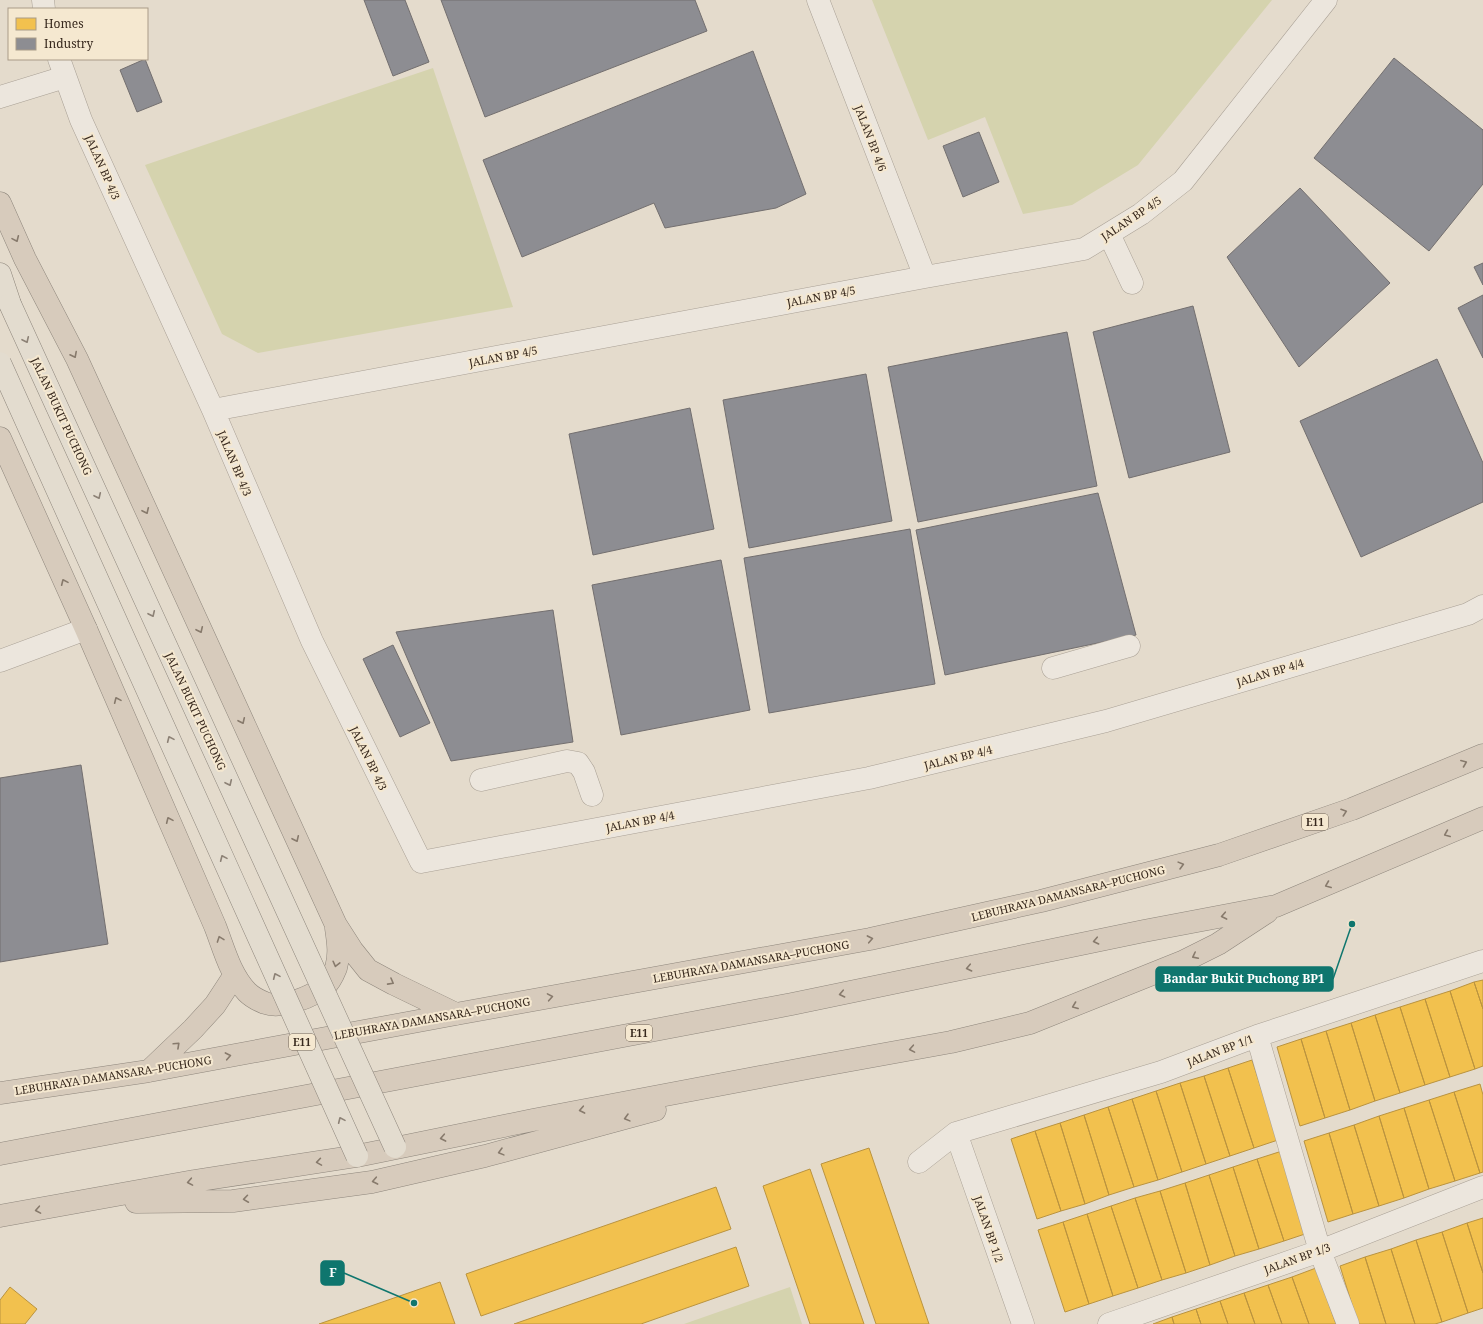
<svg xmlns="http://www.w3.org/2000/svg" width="1483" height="1324" viewBox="0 0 1483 1324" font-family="'Noto Serif',serif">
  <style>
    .green { fill: #d5d3ae }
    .homes { fill: #f2c14e; stroke: #ba933f }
    .industry { fill: #8d8d92; stroke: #736f6f }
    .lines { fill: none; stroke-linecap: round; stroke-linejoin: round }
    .minor-casing { stroke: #a9a095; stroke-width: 23 }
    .major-casing { stroke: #8e867c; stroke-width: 23 }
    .highway-casing { stroke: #8e867c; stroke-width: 23 }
    .minor { stroke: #ece6dd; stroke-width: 22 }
    .major { stroke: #e3dccf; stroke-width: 22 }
    .highway { stroke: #d7cbbc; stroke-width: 22 }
    .major-bridge-casing { stroke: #8e867c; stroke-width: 23; stroke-linecap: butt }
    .major-bridge { stroke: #e3dccf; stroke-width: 22 }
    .oneway { stroke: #877a6c }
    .oneway2 { stroke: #8d8276 }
    .labels { text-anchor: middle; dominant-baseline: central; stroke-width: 4; stroke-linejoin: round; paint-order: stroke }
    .shield { fill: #f5e8d0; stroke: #706253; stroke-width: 1 }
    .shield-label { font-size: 10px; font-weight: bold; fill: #37281d }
    .street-label { font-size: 11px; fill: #37281d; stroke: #f5e8d0 }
    .leader { fill: none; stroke: #0f766e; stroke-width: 1.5 }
    .callout-dot { fill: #0f766e; stroke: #f5e8d0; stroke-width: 1.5 }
    .callout { fill: #0f766e; stroke: #0f766e; stroke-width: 1.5 }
    .callout-label { font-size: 12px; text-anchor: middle; font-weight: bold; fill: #fff }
  </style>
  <rect width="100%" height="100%" fill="#e4dbcc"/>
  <path class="green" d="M872,0h400l-134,165 -66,40 -49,9 -38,-97 -57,23z
    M433,68l80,239 -255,46 -36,-19 -77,-169z
    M790,1287l12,37h-118z"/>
  <path class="homes" d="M1483,980v29l-9,-27z
    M1474,982l9,27v57l-8,3 -25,-78z
    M1450,991l25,78 -25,8 -25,-78z
    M1425,999l25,78 -25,8 -25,-78z
    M1400,1007l25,78 -25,8 -25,-78z
    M1375,1015l25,78 -25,8 -24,-78z
    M1351,1023l24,78 -25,9 -24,-79z
    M1326,1031l24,79 -25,8 -24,-79z
    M1301,1039l24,79 -25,8 -23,-79z
    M1252,1060l26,80 -24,8 -26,-80z
    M1228,1068l26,80 -24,8 -26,-80z
    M1204,1076l26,80 -24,8 -26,-81z
    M1180,1083l26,81 -24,8 -26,-81z
    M1480,1084l3,11v77l-3,1 -26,-81z
    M1156,1091l26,81 -24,8 -26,-81z
    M1454,1092l26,81 -25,8 -26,-81z
    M1132,1099l26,81 -24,7 -26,-80z
    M1429,1100l26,81 -26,8 -25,-81z
    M1108,1107l26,80 -25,8 -25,-80z
    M1404,1108l25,81 -25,9 -25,-82z
    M1084,1115l25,80 -24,9 -25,-81z
    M1379,1116l25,82 -25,8 -25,-81z
    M1060,1123l25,81 -24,7 -26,-80z
    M1354,1125l25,81 -26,8 -24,-81z
    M1035,1131l26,80 -24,8 -26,-80z
    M1329,1133l24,81 -25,8 -24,-81z
    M869,1148l60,176h-53l-55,-160z
    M1282,1151l26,82 -24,8 -27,-82z
    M1257,1159l27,82 -25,8 -26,-82z
    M1233,1167l26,82 -24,7 -26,-81z
    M810,1169l54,155h-54l-47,-138z
    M1209,1175l26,81 -25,9 -25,-82z
    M1185,1183l25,82 -24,8 -26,-82z
    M716,1187l15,42 -250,87 -15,-42z
    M1160,1191l26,82 -24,7 -27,-82z
    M1135,1198l27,82 -24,8 -27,-82z
    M1111,1206l27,82 -25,8 -26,-82z
    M1087,1214l26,82 -24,8 -26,-82z
    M1483,1218v55l-16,-50z
    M1063,1222l26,82 -24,8 -27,-82z
    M1467,1223l16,50v35l-15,5 -26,-81z
    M1442,1232l26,81 -26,9 -26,-82z
    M1416,1240l26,82 -7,2h-20l-24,-75z
    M736,1247l13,39 -108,38h-127z
    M1391,1249l24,75h-29l-21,-67z
    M1365,1257l21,67h-28l-18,-58z
    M1316,1268l20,56h-27l-17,-47z
    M1292,1277l17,47h-27l-14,-39z
    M440,1282l15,42h-136z
    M1268,1285l14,39h-27l-11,-31z
    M10,1287l27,22 -12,15h-25v-24z
    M1244,1293l11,31h-27l-8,-23z
    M1220,1301l8,23h-27l-5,-15z
    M1196,1309l5,15h-27l-2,-7z
    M1172,1317l2,7h-21z"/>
  <path class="industry" d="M364,0h41l24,62 -36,14z
    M441,0h254l12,31 -222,86z
    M753,51l53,143 -30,14 -111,20 -11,-25 -132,54 -39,-97z
    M1394,58l89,72v54l-54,67 -115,-93z
    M145,59l17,43 -25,10 -17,-42z
    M979,132l20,50 -36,15 -20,-51z
    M1300,188l90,95 -91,84 -72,-110z
    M1483,263v22l-9,-18z
    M1483,295v63l-25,-50z
    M1193,306l37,146 -101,26 -36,-146z
    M1067,332l30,154 -179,36 -30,-155z
    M1437,359l46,104v39l-122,55 -61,-136z
    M866,374l26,147 -143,27 -26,-148z
    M690,408l24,121 -121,26 -24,-121z
    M1098,493l38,142 -191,40 -29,-145z
    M910,529l25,155 -166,29 -25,-155z
    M721,560l29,150 -129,25 -29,-150z
    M553,610l20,132 -122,19 -55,-129z
    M393,645l37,78 -30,14 -37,-78z
    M81,765l27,179 -108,18v-184z"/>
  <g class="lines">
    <defs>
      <path id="minor" d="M43,0l1,9
        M818,0l107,277
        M59,59l22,61 132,290 99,231 109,221 448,-84 237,-57 362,-107 15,-8
        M0,97l65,-20
        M1109,234l23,49
        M213,410l712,-133 159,-28 57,-35 42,-33 143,-181
        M0,661l86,-32
        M1053,668l76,-22
        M481,780l86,-19 11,2 6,9 8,23
        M1257,1036l63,215 28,73
        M956,1133l67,191
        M919,1162l37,-29 205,-61 96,-36 226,-75
        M1109,1324l211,-73 163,-64"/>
      <path id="major" d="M0,274l10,30"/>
      <path id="highway" d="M0,203l25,56 52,100 259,566 16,25 16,20 26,14 62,30
        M0,438l86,191 129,297c9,23 15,48 32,66 4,4 13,9 18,11 17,6 47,-6 60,-17 4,-3 9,-13 11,-18 4,-14 2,-26 0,-40
        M149,1071l44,-42 22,-24 19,-29
        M0,1093l149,-22 307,-57 414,-75 171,-38 178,-46 133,-46 131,-54
        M0,1154l792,-150 352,-73 132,-25 207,-88
        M136,1202l97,-1 139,-19 113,-26 170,-46
        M0,1216l194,-35 163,-25 176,-36 280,-53 138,-25 79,-19 152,-61 36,-18 49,-32"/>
    </defs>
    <use href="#minor" class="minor-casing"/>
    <use href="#major" class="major-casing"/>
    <use href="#highway" class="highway-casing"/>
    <use href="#minor" class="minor"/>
    <use href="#major" class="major"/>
    <use href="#highway" class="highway"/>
    <defs>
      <path id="major-bridge" d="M10,304l385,843
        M0,363l357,793"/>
    </defs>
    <use href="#major-bridge" class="major-bridge-casing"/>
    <use href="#major-bridge" class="major-bridge"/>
  </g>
  <defs><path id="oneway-chevron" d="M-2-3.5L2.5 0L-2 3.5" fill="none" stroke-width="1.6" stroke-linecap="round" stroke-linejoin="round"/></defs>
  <g class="oneway">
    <use href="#oneway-chevron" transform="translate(16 239) rotate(66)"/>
    <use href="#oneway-chevron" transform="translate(74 355) rotate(63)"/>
    <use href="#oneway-chevron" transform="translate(146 511) rotate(65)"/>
    <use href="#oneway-chevron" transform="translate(64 582) rotate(-114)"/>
    <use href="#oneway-chevron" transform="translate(200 630) rotate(65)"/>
    <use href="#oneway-chevron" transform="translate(117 700) rotate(-114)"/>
    <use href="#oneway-chevron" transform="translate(242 721) rotate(65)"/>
    <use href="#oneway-chevron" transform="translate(1464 763) rotate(-22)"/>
    <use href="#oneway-chevron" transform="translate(1344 812) rotate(-19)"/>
    <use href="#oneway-chevron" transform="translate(169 820) rotate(-114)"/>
    <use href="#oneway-chevron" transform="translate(1447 834) rotate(157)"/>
    <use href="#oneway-chevron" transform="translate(296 839) rotate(65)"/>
    <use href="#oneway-chevron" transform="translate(1181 865) rotate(-15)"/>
    <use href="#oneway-chevron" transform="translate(1328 885) rotate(158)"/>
    <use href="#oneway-chevron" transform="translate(1224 916) rotate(169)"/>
    <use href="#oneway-chevron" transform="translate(220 939) rotate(-110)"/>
    <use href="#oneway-chevron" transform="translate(870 939) rotate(-11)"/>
    <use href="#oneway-chevron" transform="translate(1096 941) rotate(168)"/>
    <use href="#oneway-chevron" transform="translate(1195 956) rotate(153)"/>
    <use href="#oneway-chevron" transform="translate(336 964) rotate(104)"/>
    <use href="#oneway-chevron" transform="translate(969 968) rotate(168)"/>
    <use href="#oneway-chevron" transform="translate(391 982) rotate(29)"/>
    <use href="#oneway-chevron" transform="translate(842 994) rotate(168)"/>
    <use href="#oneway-chevron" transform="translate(550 997) rotate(-10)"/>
    <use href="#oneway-chevron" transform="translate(1075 1006) rotate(159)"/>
    <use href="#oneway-chevron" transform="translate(177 1045) rotate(-43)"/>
    <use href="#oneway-chevron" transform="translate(912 1049) rotate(170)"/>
    <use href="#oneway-chevron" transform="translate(228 1056) rotate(-11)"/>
    <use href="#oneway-chevron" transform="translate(582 1110) rotate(169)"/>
    <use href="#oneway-chevron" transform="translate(627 1118) rotate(165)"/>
    <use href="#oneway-chevron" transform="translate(443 1138) rotate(169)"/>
    <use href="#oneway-chevron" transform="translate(501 1152) rotate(165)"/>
    <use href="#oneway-chevron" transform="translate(319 1162) rotate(171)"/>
    <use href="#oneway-chevron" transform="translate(375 1181) rotate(169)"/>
    <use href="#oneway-chevron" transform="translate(190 1182) rotate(170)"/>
    <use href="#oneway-chevron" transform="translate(246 1199) rotate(172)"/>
    <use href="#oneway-chevron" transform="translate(38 1210) rotate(170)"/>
  </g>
  <g class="oneway2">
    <use href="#oneway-chevron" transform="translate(26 340) rotate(65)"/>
    <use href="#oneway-chevron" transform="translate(98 496) rotate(65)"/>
    <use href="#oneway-chevron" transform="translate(152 614) rotate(65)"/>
    <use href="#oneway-chevron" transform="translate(170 739) rotate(-114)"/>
    <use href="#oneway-chevron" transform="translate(229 783) rotate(65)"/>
    <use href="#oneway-chevron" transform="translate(223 858) rotate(-114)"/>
    <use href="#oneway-chevron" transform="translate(276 976) rotate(-114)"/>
    <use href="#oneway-chevron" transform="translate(341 1120) rotate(-114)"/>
  </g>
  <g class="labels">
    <g class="shield">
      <rect x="1302" y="814" width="26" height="16" rx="3"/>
      <rect x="626" y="1025" width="26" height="16" rx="3"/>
      <rect x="289" y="1034" width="26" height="16" rx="3"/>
    </g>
    <g class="shield-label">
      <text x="1315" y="822">E11</text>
      <text x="639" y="1033">E11</text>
      <text x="302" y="1042">E11</text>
    </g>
    <g class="street-label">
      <text transform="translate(871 138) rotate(69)">JALAN BP 4/6</text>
      <text transform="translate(103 167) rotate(66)">JALAN BP 4/3</text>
      <text transform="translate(1131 218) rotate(-34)">JALAN BP 4/5</text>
      <text transform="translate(821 296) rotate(-11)">JALAN BP 4/5</text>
      <text transform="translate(503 356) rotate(-11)">JALAN BP 4/5</text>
      <text transform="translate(62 416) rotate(65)">JALAN BUKIT PUCHONG</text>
      <text transform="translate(235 463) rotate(67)">JALAN BP 4/3</text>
      <text transform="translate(1270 672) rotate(-17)">JALAN BP 4/4</text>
      <text transform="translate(196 711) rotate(65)">JALAN BUKIT PUCHONG</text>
      <text transform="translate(958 757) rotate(-14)">JALAN BP 4/4</text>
      <text transform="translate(369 758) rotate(64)">JALAN BP 4/3</text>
      <text transform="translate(640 821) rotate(-11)">JALAN BP 4/4</text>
      <text transform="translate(1068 893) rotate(-14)">LEBUHRAYA DAMANSARA–PUCHONG</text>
      <text transform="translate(751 961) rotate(-10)">LEBUHRAYA DAMANSARA–PUCHONG</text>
      <text transform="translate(432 1018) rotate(-10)">LEBUHRAYA DAMANSARA–PUCHONG</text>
      <text transform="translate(1220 1050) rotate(-21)">JALAN BP 1/1</text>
      <text transform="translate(113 1075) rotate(-9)">LEBUHRAYA DAMANSARA–PUCHONG</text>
      <text transform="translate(989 1229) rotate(71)">JALAN BP 1/2</text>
      <text transform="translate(1297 1258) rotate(-20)">JALAN BP 1/3</text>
    </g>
  </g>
  <path class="leader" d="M1352 924L1333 979M414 1303L344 1273"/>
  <g class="callout-dot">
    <circle cx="1352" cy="924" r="4"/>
    <circle cx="414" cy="1303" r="4"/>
  </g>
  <g class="callout">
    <rect x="1156" y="967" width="177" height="24" rx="4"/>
    <rect x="321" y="1261" width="23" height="24" rx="4"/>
  </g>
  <g class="callout-label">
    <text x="1244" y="983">Bandar Bukit Puchong BP1</text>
    <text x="333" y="1277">F</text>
  </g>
  <rect x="8" y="8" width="140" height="52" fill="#f5e8d0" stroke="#a99b88"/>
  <rect x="16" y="18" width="20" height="12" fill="#f2c14e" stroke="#a99b88"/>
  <text x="44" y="28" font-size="12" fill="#37281d">Homes</text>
  <rect x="16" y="38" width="20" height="12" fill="#8d8d92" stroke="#a99b88"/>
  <text x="44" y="48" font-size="12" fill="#37281d">Industry</text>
</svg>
